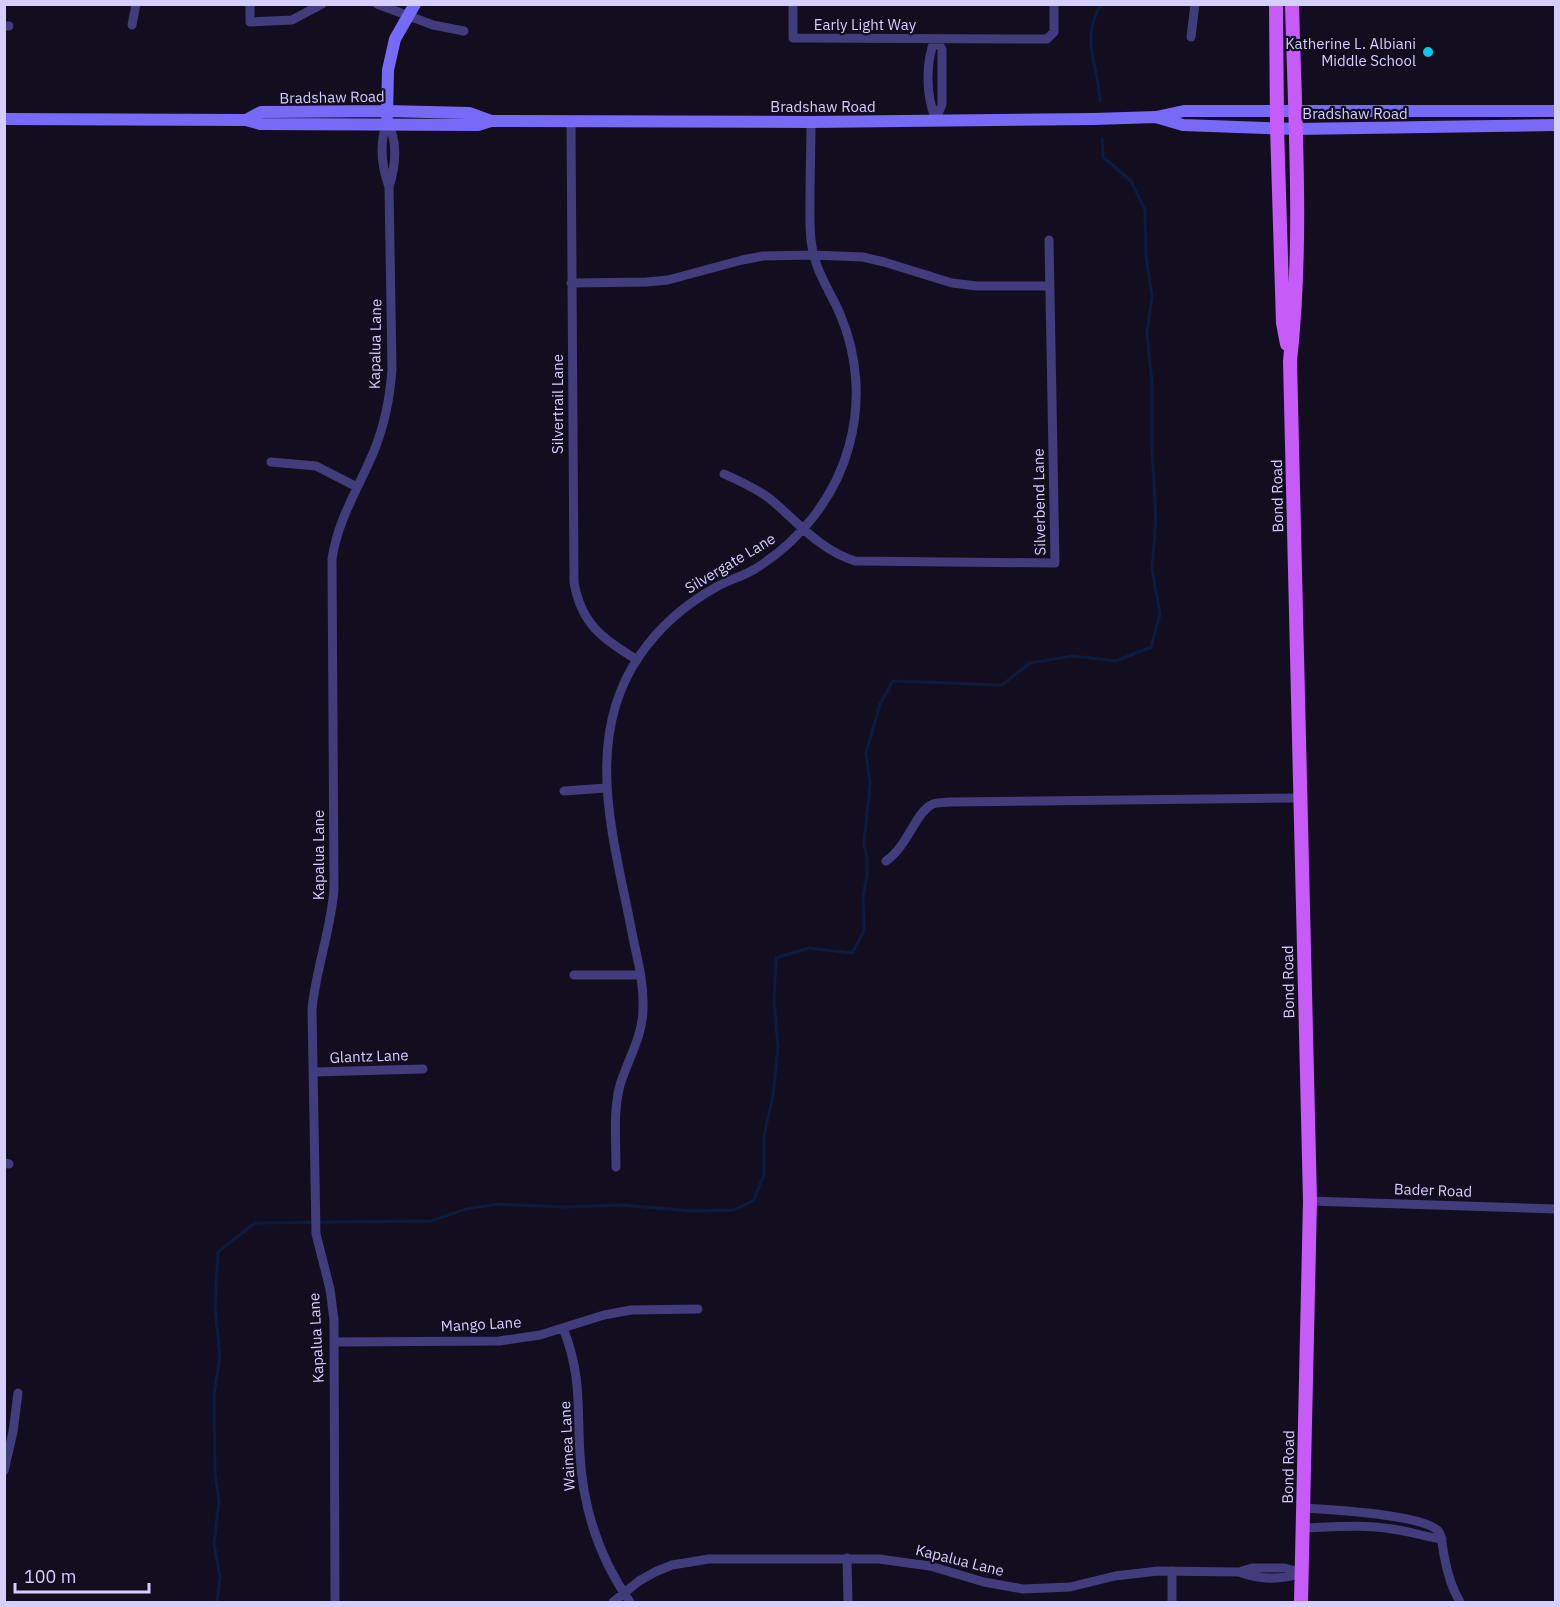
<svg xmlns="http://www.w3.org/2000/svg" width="1560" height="1607" viewBox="0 0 1560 1607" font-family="'IBM Plex Sans',sans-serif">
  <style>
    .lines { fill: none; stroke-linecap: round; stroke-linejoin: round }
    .stream { stroke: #0d1c3e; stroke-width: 3 }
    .street { stroke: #423b7c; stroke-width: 9 }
    .secondary { stroke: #776af7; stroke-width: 12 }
    .primary { stroke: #c65bf7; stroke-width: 14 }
    .poi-dot { fill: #0cc6eb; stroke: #120e1f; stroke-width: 2 }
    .labels { text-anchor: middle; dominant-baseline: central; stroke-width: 4.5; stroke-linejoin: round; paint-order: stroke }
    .street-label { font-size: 15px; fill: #d6cefc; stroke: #120e1f }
    .poi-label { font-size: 15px; fill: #d6cefc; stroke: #120e1f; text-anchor: end }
  </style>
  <rect width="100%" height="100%" fill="#120e1f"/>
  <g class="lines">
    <path class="stream" d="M1100,101c-2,-38 -20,-60 1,-97
      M217,1602l3,-25 -6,-33 5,-42 -4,-29 -1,-78 6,-39 -5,-49 3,-55 37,-29 176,-2 35,-12 32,-5 66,3 58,-2 70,6 42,-1 20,-10 10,-26v-39l9,-39 5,-49 -4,-48 2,-41 33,-10 43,5 12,-22 -1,-35 4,-20v-18l-3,-14 6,-60 -4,-31 14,-49 13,-23 109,4 28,-22 43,-7 43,5 35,-14 9,-33 -8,-45 4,-49 -4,-73v-63l-5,-51 5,-36 -6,-41 -1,-46 -14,-29 -28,-24 -1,-19"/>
    <path class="street" d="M250,4v18l42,-2 30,-16
      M377,4l56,21 31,6
      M793,4v34l254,1 7,-7v-28
      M132,25l4,-21
      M4,26h5
      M1191,37l4,-33
      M935,39l7,10v55l-6,16
      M935,39c-10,24 -9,58 1,81
      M571,121l3,461c7,42 28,56 63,78
      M387,123c12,18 8,45 2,64
      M571,283l76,-1 21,-2 74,-20 21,-4 50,-1 50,2 21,5 68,21 25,3h73
      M271,462l45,4 41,21
      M724,474c16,7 31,14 45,24 28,23 50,52 86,63l200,2 -6,-323
      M564,791l42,-3
      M886,861c21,-14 29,-47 45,-56 4,-3 13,-2 19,-3l350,-4
      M574,975h66
      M315,1072l108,-3
      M4,1163l5,1
      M616,1167c0,-27 -3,-55 4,-82 8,-26 23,-49 23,-77 1,-24 -5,-47 -10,-70 -17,-93 -53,-197 7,-283 20,-29 47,-52 78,-69 12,-6 25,-10 37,-17 45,-28 80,-71 94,-123 12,-43 9,-90 -9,-132 -8,-19 -21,-37 -26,-58 -5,-19 -4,-39 -4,-58 0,-25 1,-51 1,-76
      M1310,1201l246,8
      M563,1328c19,48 14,78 17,127 3,53 20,104 50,147
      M334,1342l165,-1 41,-6 64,-20 27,-5 67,-1
      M4,1471l9,-39 5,-39
      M1304,1508c25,2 122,6 135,24 4,7 3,15 5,23 3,17 7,32 16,47
      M1304,1528c29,-1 59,-4 88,1 17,2 33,8 50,10
      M847,1558l1,44
      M1239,1572c21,8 42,8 63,1
      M335,1602l-1,-282 -4,-31 -14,-55 -4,-225c4,-41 19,-79 22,-120l-2,-330c6,-40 27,-72 42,-108 11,-27 16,-54 18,-82l-3,-182c-7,-20 -10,-44 -2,-64
      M613,1602l26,-21 16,-9 17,-7 37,-6h170l51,7 54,16 39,7 47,-2 45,-11 43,-5 81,1 13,-4h33l17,5
      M1172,1602v-31"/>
    <path class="secondary" d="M387,116l1,-46 7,-31 20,-35
      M1159,118l24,7 112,4 261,-4
      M4,119l242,1 14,4 218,1 13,-4 320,1 283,-3 62,-2 28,-6h372
      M246,120l15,-8 126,-1 82,2 22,8"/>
    <path class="primary" d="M1276,4l1,123 6,196 4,21
      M1292,4c3,119 11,239 -2,357l20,840 -9,401"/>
  </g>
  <circle class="poi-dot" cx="1428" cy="52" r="6"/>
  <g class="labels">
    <g class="street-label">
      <text x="865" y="24">Early Light Way</text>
      <text transform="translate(332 97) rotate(-1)">Bradshaw Road</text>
      <text x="823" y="106">Bradshaw Road</text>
      <text x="1355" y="113">Bradshaw Road</text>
      <text transform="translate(375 344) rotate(-89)">Kapalua Lane</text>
      <text transform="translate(557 404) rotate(-90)">Silvertrail Lane</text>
      <text transform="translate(1277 496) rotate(-91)">Bond Road</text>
      <text transform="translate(1039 502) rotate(-91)">Silverbend Lane</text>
      <text transform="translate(730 563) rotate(-31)">Silvergate Lane</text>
      <text transform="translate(318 855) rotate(-90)">Kapalua Lane</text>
      <text transform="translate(1288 982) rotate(-91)">Bond Road</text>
      <text transform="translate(369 1056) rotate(-2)">Glantz Lane</text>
      <text transform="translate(1433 1190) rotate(2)">Bader Road</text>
      <text transform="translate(481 1324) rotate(-3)">Mango Lane</text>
      <text transform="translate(316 1338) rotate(-93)">Kapalua Lane</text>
      <text transform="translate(567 1446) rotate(-93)">Waimea Lane</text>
      <text transform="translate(1288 1467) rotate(-89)">Bond Road</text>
      <text transform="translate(960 1560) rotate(14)">Kapalua Lane</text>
    </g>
    <g class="poi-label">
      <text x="1416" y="43">Katherine L. Albiani<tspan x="1416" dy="17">Middle School</tspan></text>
    </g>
  </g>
  <rect width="1560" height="1607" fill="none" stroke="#d6cefc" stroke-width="12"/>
  <path d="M15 1583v9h134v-9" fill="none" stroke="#d6cefc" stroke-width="3"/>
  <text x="24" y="1583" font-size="18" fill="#d6cefc" stroke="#120e1f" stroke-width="4.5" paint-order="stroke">100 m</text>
</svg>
